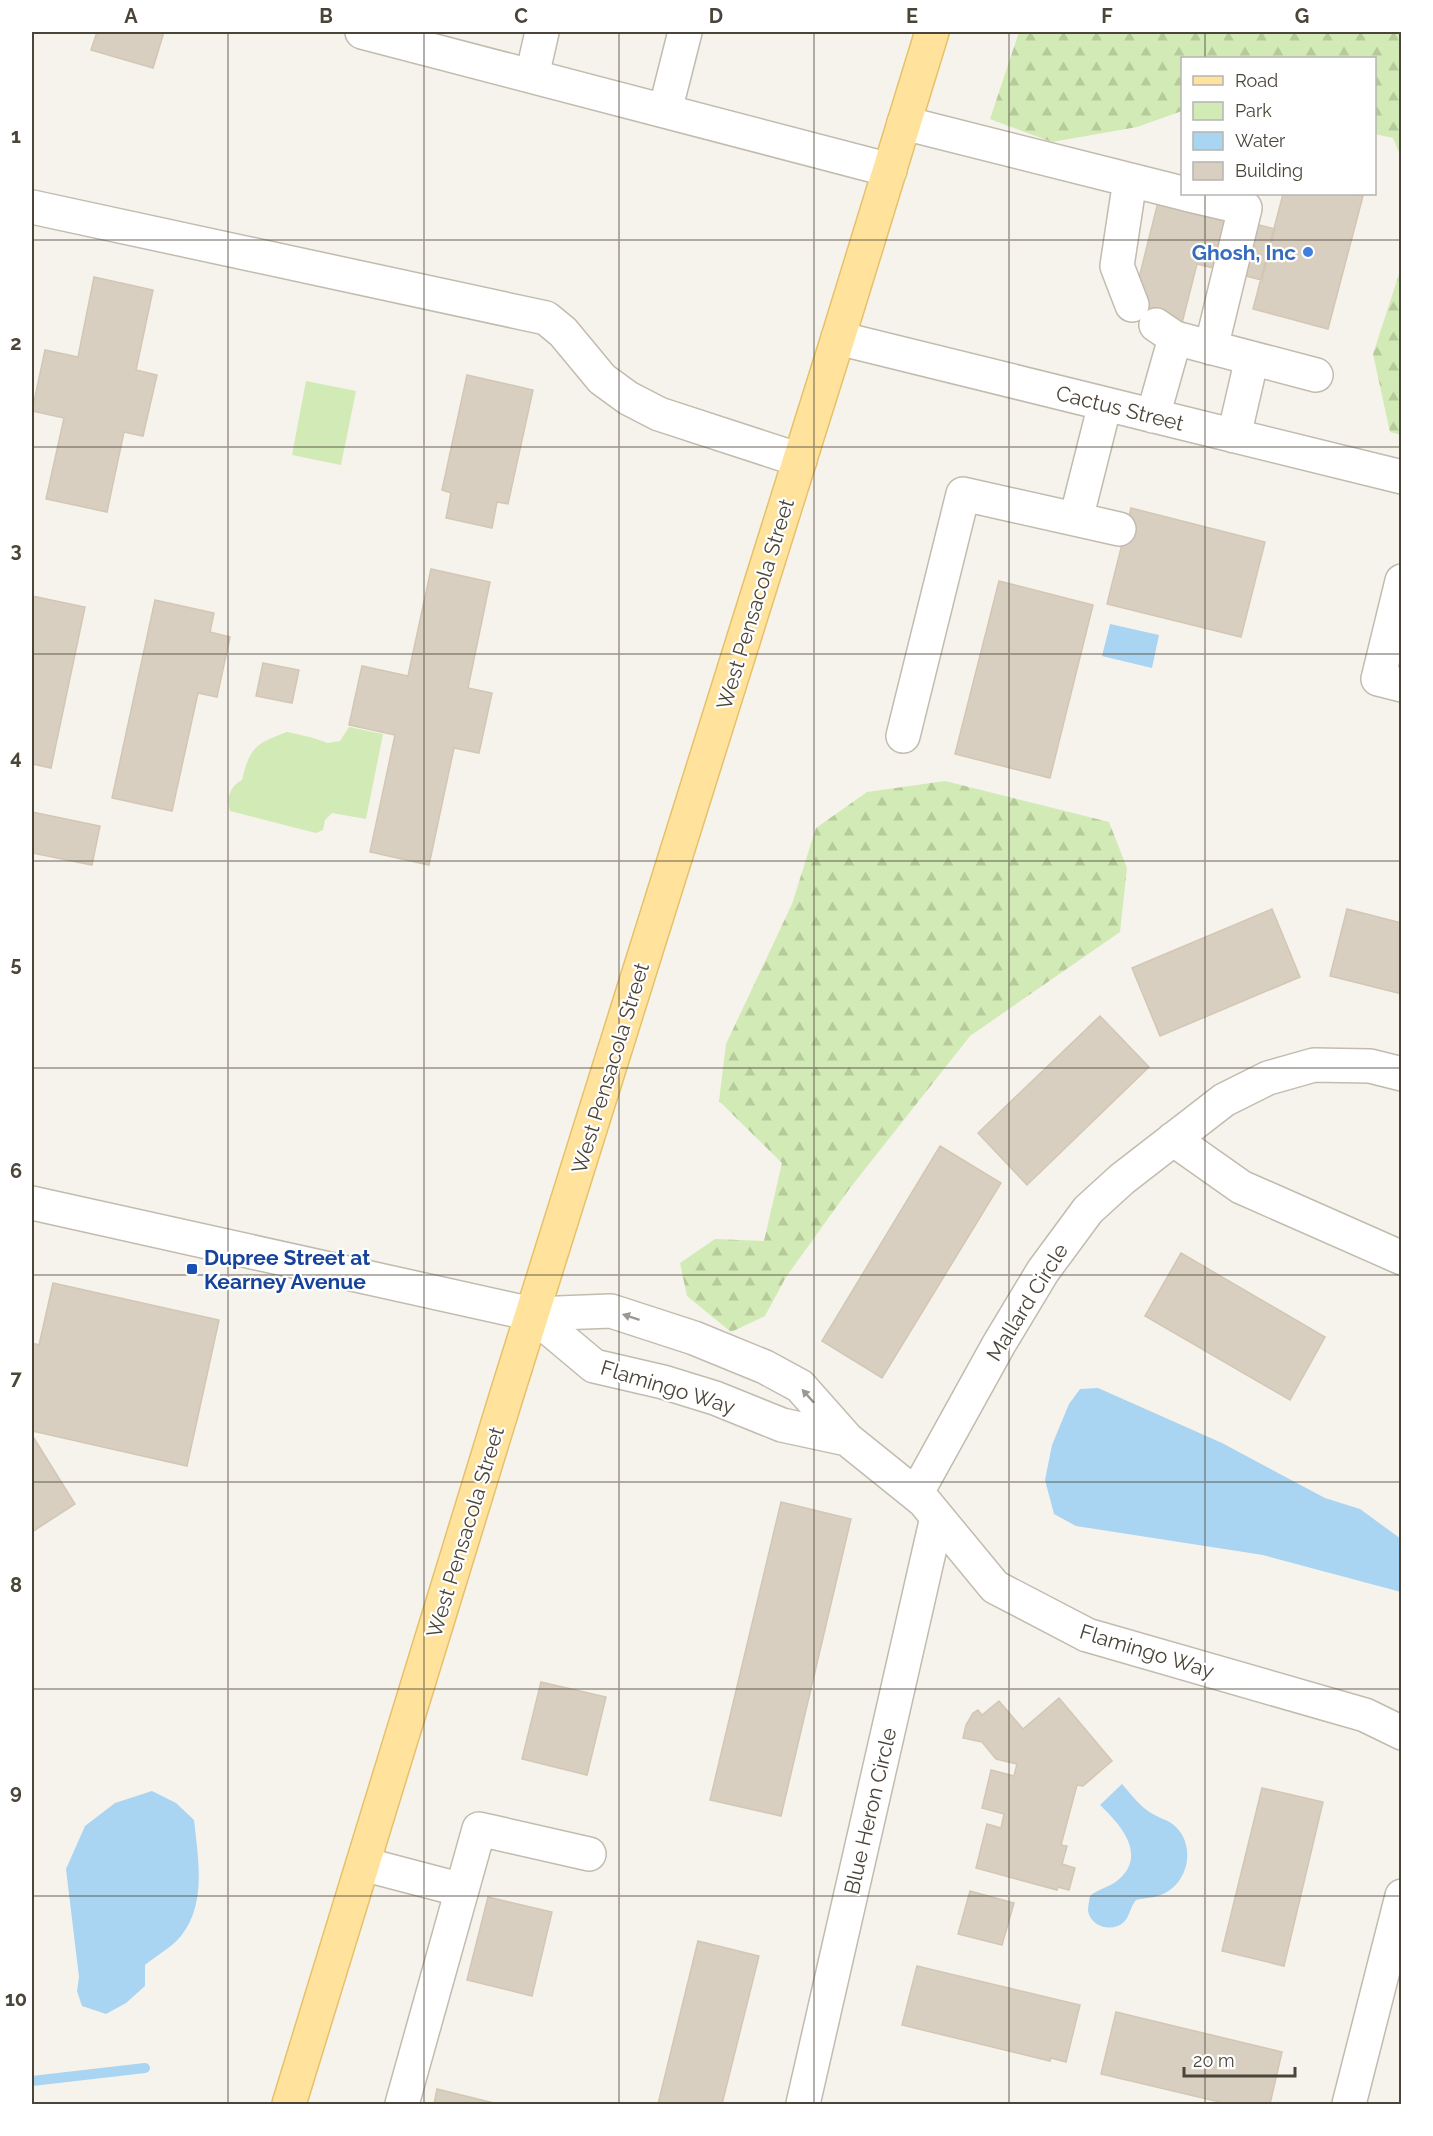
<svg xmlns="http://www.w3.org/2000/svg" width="1433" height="2136" viewBox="0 0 1433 2136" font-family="Raleway,sans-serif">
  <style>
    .forest { fill: url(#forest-firs) }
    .green { fill: #d2eab5 }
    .water { fill: #a9d4f2 }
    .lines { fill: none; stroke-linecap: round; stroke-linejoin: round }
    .stream { stroke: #a9d4f2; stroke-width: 10 }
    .building { fill: #d8cfc1; stroke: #d3c7b4; stroke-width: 1.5 }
    .minor-casing { stroke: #c2bbae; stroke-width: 36 }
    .major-casing { stroke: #e6c16a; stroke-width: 36 }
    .minor { stroke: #fff; stroke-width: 33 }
    .major { stroke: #ffe39c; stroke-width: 33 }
    .oneway { fill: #9c9892 }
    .grid { fill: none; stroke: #4b4439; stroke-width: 1.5; stroke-opacity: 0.55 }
    .shop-dot { fill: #3f7fe0; stroke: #fff; stroke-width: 2 }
    .transit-dot { fill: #1a4fb4; stroke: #fff; stroke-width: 2 }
    .labels { text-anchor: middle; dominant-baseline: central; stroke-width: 4.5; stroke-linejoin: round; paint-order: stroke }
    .shop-label { font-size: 21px; font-weight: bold; fill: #366cbe; stroke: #fff; text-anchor: end }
    .street-label { font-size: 21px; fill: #4b4439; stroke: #fff }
    .transit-label { font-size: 21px; font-weight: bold; fill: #164399; stroke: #fff; text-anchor: start }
    .neatline { fill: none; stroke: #4b4439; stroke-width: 2 }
    .grid-label { font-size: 20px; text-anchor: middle; font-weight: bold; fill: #4b4439 }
  </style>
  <defs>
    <pattern id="forest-firs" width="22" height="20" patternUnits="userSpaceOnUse" patternTransform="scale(1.5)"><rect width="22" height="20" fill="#d2eab5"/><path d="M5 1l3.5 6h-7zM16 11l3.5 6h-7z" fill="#b6ca9c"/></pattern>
  </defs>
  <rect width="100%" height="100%" fill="#f6f3ec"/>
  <path class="forest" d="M1019,32h382v125l-8,-19 -18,-4 -1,-76h-192v53l-45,16 -85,15 -62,-23z
    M1401,268l1,167h-1l-11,-3 -17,-78z
    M945,781l164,41 18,46 -7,64 -150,104 -120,152 -64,89 -21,39 -34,16 -44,-36 -7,-33 35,-24 49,2 18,-78 -63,-62 7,-57 66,-140 24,-76 51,-36z"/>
  <path class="green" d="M306,381l50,10 -15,74 -49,-10z
    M349,727l34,7 -17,85 -34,-6 -7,7 -2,10 -7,3 -86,-22c-4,-13 0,-25 12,-31 8,-34 14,-36 45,-48 7,1 36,8 40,11l13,-2z"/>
  <path class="water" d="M1110,624l49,11 -7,33 -50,-12z
    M1098,1388l124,55 103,55 35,11 41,30v53l-138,-37 -187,-29 -22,-12 -9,-34 7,-35 17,-41 11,-15z
    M1122,1784c8,9 16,20 26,27 9,7 20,8 28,16 20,20 12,56 -13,67 -8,4 -19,4 -27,6 -6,7 -6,16 -12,22 -12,11 -33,5 -36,-11 0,-4 1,-10 2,-15 8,-7 20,-9 28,-16 30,-25 2,-56 -18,-75z
    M152,1791l24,12 18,17c4,37 13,84 -13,116 -9,11 -25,20 -36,29v21l-19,17 -20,11 -24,-8 -5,-15 2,-14 -13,-108 19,-43 30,-23z"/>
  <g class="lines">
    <path class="stream" d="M32,2081l113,-13"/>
  </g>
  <path class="building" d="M97,32h67l-11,36 -62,-18z
    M1165,174l44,38 66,17 -13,51 -65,-16 -17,67 -51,-13z
    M1283,194h71l9,2 -35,133 -75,-20z
    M94,277l59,13 -17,80 21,5 -14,61 -19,-4 -17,80 -61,-13 18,-81 -32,-7 13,-61 33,7z
    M467,375l66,15 -25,114 -11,-2 -5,26 -46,-10 5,-25 -9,-3z
    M1131,508l134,34 -24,95 -134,-33z
    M431,569l59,13 -22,106 24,5 -13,60 -25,-5 -25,117 -59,-13 25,-117 -46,-10 13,-59 46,10z
    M999,581l94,24 -43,173 -95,-24z
    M32,596l53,11 -34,161 -19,-4z
    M155,600l59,13 -4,19 20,5 -13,60 -19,-4 -26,118 -60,-13z
    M263,663l36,7 -7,33 -36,-7z
    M32,812l68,14 -8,39 -60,-12z
    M1272,909l28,68 -140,59 -28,-68z
    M1347,909l55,14v71l-72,-18z
    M1100,1016l49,51 -122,118 -49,-52z
    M940,1146l61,37 -119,195 -60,-37z
    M1181,1253l144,84 -35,63 -145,-84z
    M53,1283l166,37 -32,146 -155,-35v-88l7,2z
    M32,1435l43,69 -43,28z
    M781,1502l70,17 -70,297 -71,-16z
    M541,1682l65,15 -19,78 -65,-16z
    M1059,1698l53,63 -29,25 -6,-1 -16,60 6,1 -5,18 13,4 -6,22 -11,-3 -1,3 -81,-22 11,-44 14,4 3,-14 -22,-6 9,-38 23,6 3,-12 -21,-5 -14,-17 -19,-4 3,-13 7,-12 5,-3 4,5 17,-14 24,28z
    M1262,1788l61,14 -39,164 -62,-15z
    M970,1891l44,12 -12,42 -44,-11z
    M488,1897l64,15 -20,84 -65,-16z
    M698,1941l61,15 -37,148h-64z
    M917,1966l163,39 -14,57 -15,-4 -1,3 -148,-36z
    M1116,2012l166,40 -12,52h-42l-127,-30z
    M437,2089l61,15h-64z"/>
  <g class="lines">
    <defs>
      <path id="minor" d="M362,32l528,138
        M532,76l10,-44
        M665,111l20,-79
        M904,123l278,70
        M1130,180l-13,86 15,39
        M1185,194l60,14 -34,140
        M32,207l514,111 17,14 39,47 26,19 31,16 141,46
        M1156,325l19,13 141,37
        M838,338l564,139
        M1153,416l22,-78
        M1234,436l18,-78
        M1076,519l29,-115
        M1402,581l-24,98 24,6
        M903,736l60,-242 156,35
        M1173,1139l68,48 161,71
        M32,1203l500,111 79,-3 83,27 71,29 35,19 47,53 77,62 71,86 92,48 278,80 37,18
        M532,1314l62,52 69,16 52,16 67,27 65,14
        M916,1494l83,-150 44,-73 45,-61 34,-31 102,-79 44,-22 46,-13 56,1 32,8
        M363,1864l99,26
        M402,2104l77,-275 110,25
        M803,2104l134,-587
        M1349,2104l53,-208"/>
      <path id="major" d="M289,2104l217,-707 332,-1059 94,-306"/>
    </defs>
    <use href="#minor" class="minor-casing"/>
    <use href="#major" class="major-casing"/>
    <use href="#minor" class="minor"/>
    <use href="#major" class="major"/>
  </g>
  <defs><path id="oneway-solid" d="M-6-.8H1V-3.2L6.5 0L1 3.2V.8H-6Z" transform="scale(1.5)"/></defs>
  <g class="oneway">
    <use href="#oneway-solid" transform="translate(631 1317) rotate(-162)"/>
    <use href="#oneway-solid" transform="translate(808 1396) rotate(-132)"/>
  </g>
  <path class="grid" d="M228,32v2072M424,32v2072M619,32v2072M814,32v2072M1009,32v2072M1205,32v26M1205,194v1910M32,240h1370M32,447h1370M32,654h1370M32,861h1370M32,1068h1370M32,1275h1370M32,1482h1370M32,1689h1370M32,1896h1370"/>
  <circle class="shop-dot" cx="1308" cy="252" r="6"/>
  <rect class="transit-dot" x="186" y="1263" width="12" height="12" rx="3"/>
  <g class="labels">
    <g class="shop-label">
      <text x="1296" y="252">Ghosh, Inc</text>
    </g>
    <g class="street-label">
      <text transform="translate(1120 408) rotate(14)">Cactus Street</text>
      <text transform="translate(755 604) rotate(-73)">West Pensacola Street</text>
      <text transform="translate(610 1068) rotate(-73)">West Pensacola Street</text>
      <text transform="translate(1027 1302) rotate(-58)">Mallard Circle</text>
      <text transform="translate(668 1387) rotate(17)">Flamingo Way</text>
      <text transform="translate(465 1532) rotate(-73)">West Pensacola Street</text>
      <text transform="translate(1147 1651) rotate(17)">Flamingo Way</text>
      <text transform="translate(870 1811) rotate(-77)">Blue Heron Circle</text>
    </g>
    <g class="transit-label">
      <text x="204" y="1257">Dupree Street at<tspan x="204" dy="24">Kearney Avenue</tspan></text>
    </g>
  </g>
  <rect width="1433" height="2136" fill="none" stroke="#ffffff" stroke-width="66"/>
  <rect x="1181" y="57" width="195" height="138" fill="#ffffff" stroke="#b7b4b0" stroke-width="1.5"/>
  <rect x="1193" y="76" width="30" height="9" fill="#ffe39c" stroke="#b7b4b0" stroke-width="1.5"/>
  <text x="1235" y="87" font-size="18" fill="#4b4439">Road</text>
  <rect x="1193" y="102" width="30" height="18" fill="#d2eab5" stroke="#b7b4b0" stroke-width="1.5"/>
  <text x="1235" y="117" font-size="18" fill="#4b4439">Park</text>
  <rect x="1193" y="132" width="30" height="18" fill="#a9d4f2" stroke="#b7b4b0" stroke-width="1.5"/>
  <text x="1235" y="147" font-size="18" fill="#4b4439">Water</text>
  <rect x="1193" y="162" width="30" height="18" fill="#d8cfc1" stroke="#b7b4b0" stroke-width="1.5"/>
  <text x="1235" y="177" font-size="18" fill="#4b4439">Building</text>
  <path d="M1184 2067v9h111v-9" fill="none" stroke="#4b4439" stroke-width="3"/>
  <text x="1193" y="2067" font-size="18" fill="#4b4439" stroke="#ffffff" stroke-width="4.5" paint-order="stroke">20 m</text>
  <rect x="33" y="33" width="1367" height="2070" class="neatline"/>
  <g class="grid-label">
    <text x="131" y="23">A</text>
    <text x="326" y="23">B</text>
    <text x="521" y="23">C</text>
    <text x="716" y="23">D</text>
    <text x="912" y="23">E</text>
    <text x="1107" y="23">F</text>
    <text x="1302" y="23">G</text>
    <text x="16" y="143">1</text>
    <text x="16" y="350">2</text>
    <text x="16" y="557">3</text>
    <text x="16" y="764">4</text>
    <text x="16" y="971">5</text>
    <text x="16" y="1178">6</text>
    <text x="16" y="1385">7</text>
    <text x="16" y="1592">8</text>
    <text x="16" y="1799">9</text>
    <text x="16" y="2006">10</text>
  </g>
</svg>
